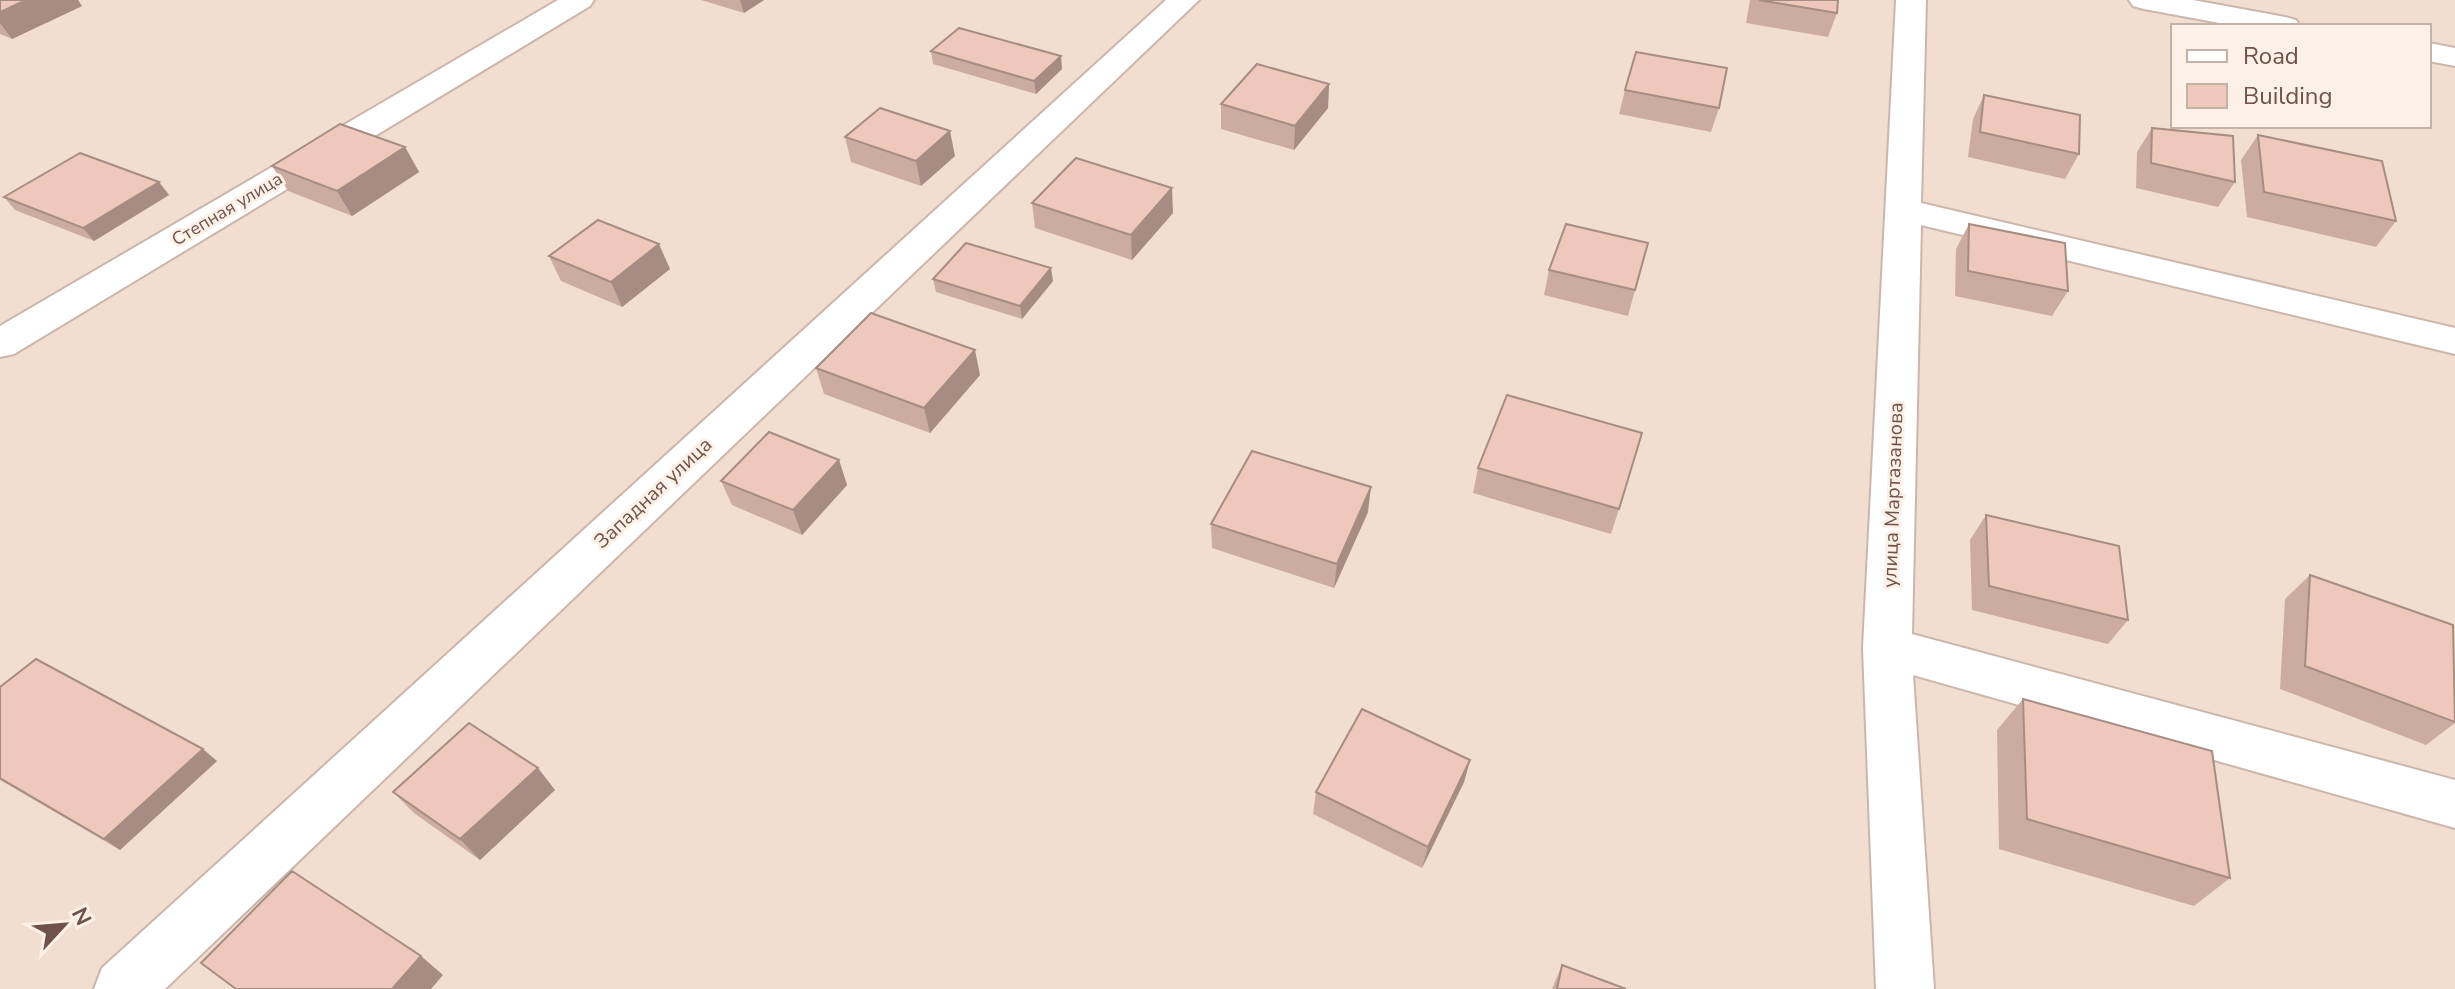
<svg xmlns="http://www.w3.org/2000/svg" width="2455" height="989" viewBox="0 0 2455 989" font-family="'Nunito Sans',sans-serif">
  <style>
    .residential { fill: #f1ded0; fill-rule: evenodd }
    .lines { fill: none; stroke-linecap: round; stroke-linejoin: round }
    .minor-casing { stroke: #ccb6ac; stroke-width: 4 }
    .minor { fill: #fff; fill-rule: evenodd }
    .wall { fill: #ccaca1 }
    .shaded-wall { fill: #a68c83 }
    .building { fill: #edc8bb; stroke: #a68c83; stroke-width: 2 }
    .labels { text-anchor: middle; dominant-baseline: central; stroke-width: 6; stroke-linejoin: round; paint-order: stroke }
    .far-street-label { font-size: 18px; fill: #6f524a; stroke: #fdf1e7 }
    .street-label { font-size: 20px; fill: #6f524a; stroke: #fdf1e7 }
  </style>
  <rect width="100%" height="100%" fill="#faede1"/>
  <path class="residential" d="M0,0h2455v989h-2455zM2173,26h256v100h-256z"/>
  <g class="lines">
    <defs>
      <path id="minor" d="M558,0h36l-4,6 -576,348 -14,3v-31z
        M1166,0h33l-1034,989h-71l8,-21z
        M1896,0h30l-5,203 534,125v26l-534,-129 -9,409 543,146v48l-542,-153 21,314h-58l-13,-341z
        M2129,0h64l92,17 11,3 4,6h-64l-92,-17 -11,-3z
        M2429,43l26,5v18l-26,-5z"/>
    </defs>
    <use href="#minor" class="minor-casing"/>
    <use href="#minor" class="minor"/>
  </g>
  <path class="wall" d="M0,0l82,6 -70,33 -12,-5z
    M701,0h63l-20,13z
    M1750,0h88l-1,13 -9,24 -82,-14z
    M931,51l131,18 -26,25 -103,-30z
    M1329,84l-1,24 -34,42 -73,-21v-25z
    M1625,90l94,18 -8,24 -92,-18z
    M1984,95l95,59 -14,25 -97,-22 5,-38z
    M2152,128l83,54 -17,25 -82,-19 1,-36z
    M2258,135l138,86 -20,26 -129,-30 -6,-57z
    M845,137l110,19 -34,30 -70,-24z
    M405,147l14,25 -67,44 -64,-25 -16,-25z
    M159,182l10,13 -75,46 -79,-31 -11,-13z
    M1032,203l141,10 -41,47 -97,-32z
    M1969,224l99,67 -16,25 -97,-20 1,-47z
    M549,256l121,13 -48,38 -61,-26z
    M1549,270l86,20 -7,26 -84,-21z
    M933,279l120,2 -31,38 -86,-27z
    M816,368l164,7 -50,58 -106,-39z
    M839,460l8,25 -45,50 -70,-30 -11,-24z
    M1478,468l141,41 -8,25 -138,-41z
    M1368,512l-34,76 -122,-40 -1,-24z
    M1986,515l142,105 -20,24 -136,-34 -2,-70z
    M2310,575l145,147v1l-29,22 -146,-56 5,-90z
    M0,687l217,74 -97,89 -120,-70z
    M2023,699l207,179 -36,28 -195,-57 -2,-119z
    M1470,760l-6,22 -42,86 -109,-54 3,-22z
    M555,790l-75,70 -66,-47 -21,-21z
    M1562,965l64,24h-74z"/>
  <path class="shaded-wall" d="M26,0h52l4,6 -70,33 -12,-16v-11z
    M740,0h24l-20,13z
    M1061,56l1,13 -26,25 -2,-13z
    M1329,84l-1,24 -34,42 1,-24z
    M950,131l5,25 -34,30 -5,-25z
    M405,147l14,25 -67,44 -15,-25z
    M159,182l10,13 -75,46 -11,-13z
    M1172,188l1,25 -41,47 -1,-25z
    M659,244l11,25 -48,38 -11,-25z
    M1051,268l2,13 -31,38 -2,-13z
    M975,350l5,25 -50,58 -6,-25z
    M839,460l8,25 -45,50 -9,-25z
    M1371,487l-3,25 -34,76 3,-24z
    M203,749l14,12 -97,89 -16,-11z
    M1470,760l-6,22 -42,86 6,-21z
    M538,768l17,22 -75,70 -20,-21z
    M421,956l22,19 -12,14h-39z"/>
  <path class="building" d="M0,0h26l-26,12z
    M1759,0h79l-1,13z
    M959,28l102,28 -27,25 -103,-30z
    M1636,52l91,16 -8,40 -94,-18z
    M1257,64l72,20 -34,42 -74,-22z
    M1984,95l96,20 -1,39 -99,-22z
    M880,108l70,23 -34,30 -71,-24z
    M340,124l65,23 -68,44 -65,-25z
    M2152,128l81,8 2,46 -84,-19z
    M2258,135l124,26 14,60 -132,-29z
    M80,153l79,29 -76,46 -79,-31z
    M1076,158l96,30 -41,47 -99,-32z
    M598,220l61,24 -48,38 -62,-26z
    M1566,224l82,19 -13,47 -86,-20z
    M1969,224l96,19 3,48 -100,-20z
    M966,243l85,25 -31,38 -87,-27z
    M871,313l104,37 -51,58 -108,-40z
    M1507,395l135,38 -23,76 -141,-41z
    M769,432l70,28 -46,50 -72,-29z
    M1252,451l119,36 -34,77 -126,-40z
    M1986,515l133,31 9,74 -139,-34z
    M2310,575l143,50 2,97 -150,-56z
    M36,659l167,90 -99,90 -104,-61v-91z
    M2023,699l189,52 18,127 -203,-59z
    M1362,709l108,51 -42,87 -112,-55z
    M469,723l69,45 -78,71 -67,-47z
    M292,871l129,85 -29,33h-156l-35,-26z
    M1562,965l64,24h-69z"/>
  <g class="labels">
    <g class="far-street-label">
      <text transform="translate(227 209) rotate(-31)">Степная улица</text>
    </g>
    <g class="street-label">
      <text transform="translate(653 493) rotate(-43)">Западная улица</text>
      <text transform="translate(1893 495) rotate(-88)">улица Мартазанова</text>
    </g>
  </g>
  <rect x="2171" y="24" width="260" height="104" fill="#fdf1e7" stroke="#c4b1a8" stroke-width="2"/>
  <rect x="2187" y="50" width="40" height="12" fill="#ffffff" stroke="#c4b1a8" stroke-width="2"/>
  <text x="2243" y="64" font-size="24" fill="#6f524a">Road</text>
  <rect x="2187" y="84" width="40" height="24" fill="#edc8bb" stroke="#c4b1a8" stroke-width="2"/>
  <text x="2243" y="104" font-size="24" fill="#6f524a">Building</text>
  <g transform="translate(64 925) rotate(64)" stroke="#fdf1e7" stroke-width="6" paint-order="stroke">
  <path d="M0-6L14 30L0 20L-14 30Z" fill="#6f524a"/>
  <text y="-12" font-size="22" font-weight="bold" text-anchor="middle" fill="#6f524a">N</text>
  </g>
</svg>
